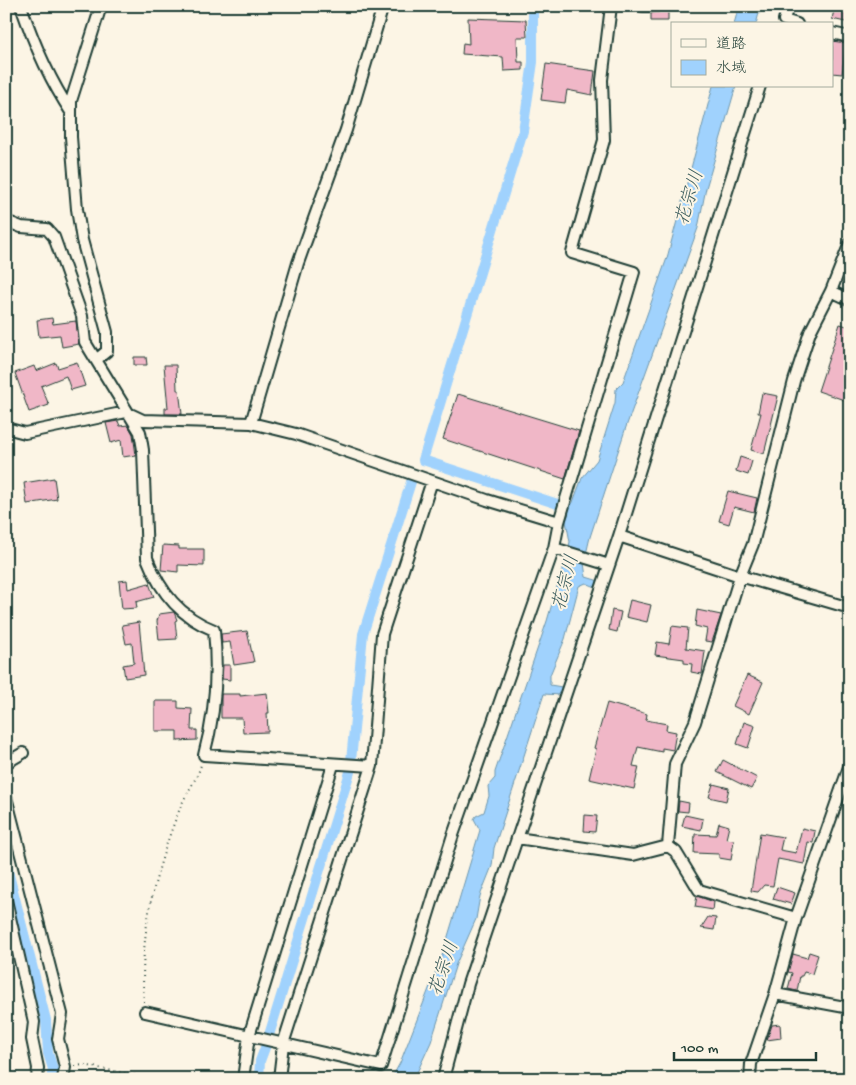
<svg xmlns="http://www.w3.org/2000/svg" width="856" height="1085" viewBox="0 0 856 1085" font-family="'Gochi Hand','Klee One',sans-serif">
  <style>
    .water { fill: #a0d2fd; stroke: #6c96ad }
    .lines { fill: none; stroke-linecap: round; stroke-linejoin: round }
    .canal { stroke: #a0d2fd; stroke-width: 10 }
    .building { fill: #f0b7c7; stroke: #1f3d34 }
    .street-casing { stroke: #1f3d34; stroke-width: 14 }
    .path { stroke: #1f3d34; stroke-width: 2; stroke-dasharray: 1 4; stroke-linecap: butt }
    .street { stroke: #fcf5e5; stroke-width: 10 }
    .labels { text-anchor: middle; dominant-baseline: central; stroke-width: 4; stroke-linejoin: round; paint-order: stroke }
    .water-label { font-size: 19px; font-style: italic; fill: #395b5c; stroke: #fcf5e5 }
  </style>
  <rect width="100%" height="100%" fill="#fcf5e5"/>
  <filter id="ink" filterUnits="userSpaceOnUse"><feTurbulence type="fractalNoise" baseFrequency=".02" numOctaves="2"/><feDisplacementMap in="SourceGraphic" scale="10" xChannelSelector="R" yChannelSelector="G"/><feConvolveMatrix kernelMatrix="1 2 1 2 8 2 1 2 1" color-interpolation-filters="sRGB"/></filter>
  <g filter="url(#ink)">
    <path class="water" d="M739,6h22l-5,18h-22z
      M713,86h23l-30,102 -8,40 -72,199 -36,110 -6,26 2,14 13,4 -1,7 -12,-5 -7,3 -14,53 -15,36v10l12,2 -1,8 -17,-1 -50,154 -2,18 -12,30 -4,23 -20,45 -25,78 -17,37h-23l9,-16 43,-110 37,-123 -6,-11 2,-3 8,-4 5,-16 -1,-10 7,-8v-6l52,-151 23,-79 -4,-21 16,-43 15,-18 18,-57 1,-14 7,-7 44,-124z"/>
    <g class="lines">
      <path class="canal" d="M533,6v56l-10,69 -100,329 159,52
        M351,761l12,-127 48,-152
        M6,863l40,157 2,33 5,16 -2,10
        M269,1035l81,-263
        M259,1079l1,-18 6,-16"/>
    </g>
    <path class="building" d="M835,6h15v17l-18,-4z
      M662,9h6v12h-17v-8l8,-1z
      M468,18l58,2 1,17h-10l1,25h5v8l-19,1 -1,-14 -41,-3 1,-11 6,1z
      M832,41l14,2 -4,31 -10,-1z
      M546,64l49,7 -3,24 -25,-5 -2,13 -24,-3z
      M52,318l1,6 23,-3 3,23 -17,3 -2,-12 -21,2 -2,-17z
      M840,324l10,3v75l-32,-11z
      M134,357h12l1,8h-13z
      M77,362l8,24 -14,4 -5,-14 -25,10 8,19 -20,7 -14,-39 19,-7 2,5 20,-8 2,5z
      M164,365h12l1,25h2l3,24h-17v-6h3z
      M762,393l16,3 -14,58 -13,-4 10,-37h-3z
      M458,394l121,37 -14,48 -122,-40z
      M118,421l2,5 8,-1 5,9 3,21 -13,2 -2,-17 -10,3 -5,-20z
      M740,457l12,4 -4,14 -12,-4z
      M54,478l3,21 -30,5 -3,-21z
      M728,491l29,7 -3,14 -20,-5 -5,17 -10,-3z
      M163,545l16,1v3h25v17l-26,-1v7l-17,-2z
      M127,580l1,9 21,-6 5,14 -18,5 1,6 -15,1 -3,-28z
      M630,600l21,5 -4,17 -21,-5z
      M612,610l9,2 -4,20 -8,-2z
      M697,610l24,5 -9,27 -7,-1 2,-12 -12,-3z
      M174,612l3,8 -2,1 2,18 -18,1 -2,-19 2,-7z
      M139,622l5,53 -19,3 -2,-13 11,-2 -2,-20 -6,1 -4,-19z
      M672,626l16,2 -2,20 19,3 -3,23 -11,-2 1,-8 -8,-1v-4l-29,-4 2,-13 12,2z
      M247,631l7,31 -20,3 -4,-23 -8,1 -1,-9z
      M223,665h7v15l-8,-1z
      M747,675l16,7 -14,32 -16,-8z
      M267,693l2,20h-2l1,19 -25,1 -1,-15h-21v-24h19v2z
      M155,701h23v7l14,1 -1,21h6v10l-20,1v-10h-22z
      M607,703l40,11 -1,6 21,4 -1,6 10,2 -3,18 -11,-2v4l-24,-5 -5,19 6,1 -5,22 -45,-10 7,-30 -2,-1z
      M744,722l11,4 -7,22 -11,-4z
      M723,760l34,18 -6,11 -34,-17z
      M713,784l16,4 -3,13 -17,-4z
      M679,801l10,2 -1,9 -10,-1z
      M585,815l12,1 -2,16 -11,-1z
      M685,815l18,4 -2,11 -19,-4z
      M719,823l10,3 -3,13 8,1 -3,20 -12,-2v-4l-25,-1 1,-19 21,1z
      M802,828l13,3 -2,12 -5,-1 -4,22 -26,-5 -5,27 -9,-1 -6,7 -7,-1 9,-58 23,4 -3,13 16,3z
      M777,887l18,6 -4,11 -18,-5z
      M697,896l17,6 -1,8 -18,-3z
      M708,917l8,1 -2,12 -13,-2z
      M809,952l9,3 -6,19 -8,-2 -2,4h-2l-3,15 -9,-2 4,-16 -4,-1 5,-18 14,4z
      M780,1024l1,14 -14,2 5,-15z"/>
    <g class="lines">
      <defs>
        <path id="street" d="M21,6c13,38 28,73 50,106
          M643,6h13
          M788,6l-4,14 13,4
          M832,33l18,4
          M6,221l15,6 26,2 7,8 28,79 3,26 55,90 3,18 4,108c13,34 33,59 67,72 4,41 1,85 -10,125l168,11
          M831,291l19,9
          M96,360l11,-9v-19l-25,-92 -5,-31 -6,-72v-36l30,-95
          M251,423l47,-160 48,-133 37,-124
          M6,428l19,5 101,-21 17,8 108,3 45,11 191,66 72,22
          M619,536l121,40 110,32
          M554,548l55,17
          M6,763l17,-10
          M6,797l56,217 -4,25 7,28 -2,12
          M517,838l116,17 35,-9
          M668,846l7,-82 20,-42 45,-146 13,-32 41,-163 16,-49 21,-41 19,-48
          M668,846l8,6 23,38 97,28
          M6,900l28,122 -2,17 6,29 -1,11
          M775,994l75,14
          M145,1012l236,54 71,-228 102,-290 5,-26 75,-250 -62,-19 32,-113 -2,-60 9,-74
          M243,1079l6,-43 84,-271
          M279,1079l4,-35 89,-278 10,-132 50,-153
          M443,1079l25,-95 151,-448 141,-450
          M750,1079l1,-15 24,-70 21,-76 54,-154"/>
      </defs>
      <use href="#street" class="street-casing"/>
      <path class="path" d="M144,1002c-5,-68 11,-133 37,-196 6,-14 16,-27 20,-41
        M75,1066l9,-1 69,14"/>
      <use href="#street" class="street"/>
    </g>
  </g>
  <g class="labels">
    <g class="water-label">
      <text transform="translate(691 198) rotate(-73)">花宗川</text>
      <text transform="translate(567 583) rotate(-75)">花宗川</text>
      <text transform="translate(445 969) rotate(-71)">花宗川</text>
    </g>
  </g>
  <rect width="856" height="1085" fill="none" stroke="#fcf5e5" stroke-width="25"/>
  <rect x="12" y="12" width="831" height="1060" fill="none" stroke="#1f3d34" stroke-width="2" filter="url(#ink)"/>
  <rect x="671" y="22" width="162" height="65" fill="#fcf5e5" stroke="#a4ab9e"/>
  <rect x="681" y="39" width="25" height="8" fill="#fcf5e5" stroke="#a4ab9e"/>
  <text x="716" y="48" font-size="15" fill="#1f3d34">道路</text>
  <rect x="681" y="60" width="25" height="15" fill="#a0d2fd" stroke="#a4ab9e"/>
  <text x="716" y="72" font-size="15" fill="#1f3d34">水域</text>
  <path d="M674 1052v8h142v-8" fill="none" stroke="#1f3d34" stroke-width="2.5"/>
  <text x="681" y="1052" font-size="15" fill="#1f3d34" stroke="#fcf5e5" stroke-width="4" paint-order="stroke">100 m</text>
</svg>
